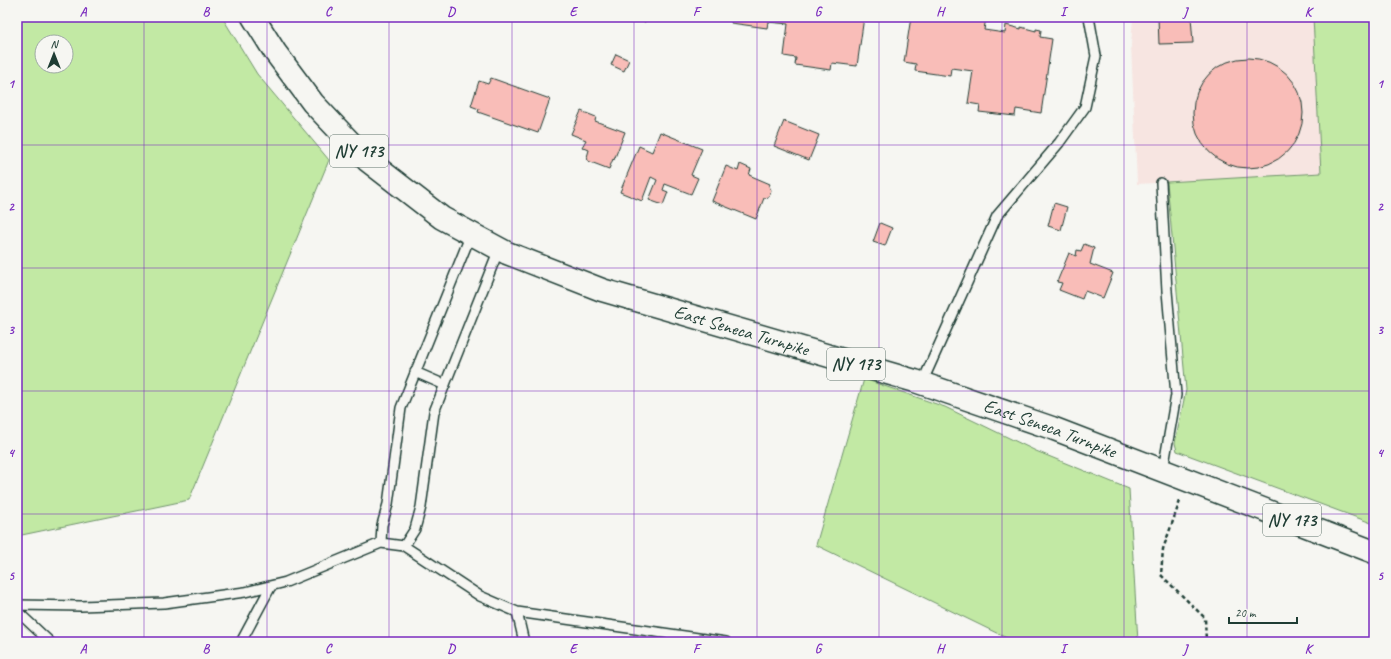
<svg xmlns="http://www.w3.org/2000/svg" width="1391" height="659" viewBox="0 0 1391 659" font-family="Caveat,sans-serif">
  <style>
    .built { fill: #f7e5e1 }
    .green { fill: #c2e9a4; stroke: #70936c; fill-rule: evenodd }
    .building { fill: #f9bdb8; stroke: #1f3d34 }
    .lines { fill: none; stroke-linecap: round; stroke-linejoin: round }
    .service-casing { stroke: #1f3d34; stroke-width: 12 }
    .primary-casing { stroke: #1f3d34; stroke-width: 25 }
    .path { stroke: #1f3d34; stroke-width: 2.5; stroke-dasharray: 4 3; stroke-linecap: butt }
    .service { stroke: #f6f6f2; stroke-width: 9 }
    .primary { stroke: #f6f6f2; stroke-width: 22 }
    .grid { fill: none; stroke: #7b2cbf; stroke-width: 1; stroke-opacity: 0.55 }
    .labels { text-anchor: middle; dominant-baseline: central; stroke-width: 3; stroke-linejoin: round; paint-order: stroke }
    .shield { fill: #f6f6f2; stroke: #60746d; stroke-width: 1 }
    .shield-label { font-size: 18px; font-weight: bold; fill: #1f3d34 }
    .street-label { font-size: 19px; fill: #1f3d34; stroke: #f6f6f2 }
    .neatline { fill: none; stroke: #7b2cbf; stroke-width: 1.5 }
    .grid-label { font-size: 13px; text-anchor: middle; font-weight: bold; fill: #7b2cbf }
  </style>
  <rect width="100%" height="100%" fill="#f6f6f2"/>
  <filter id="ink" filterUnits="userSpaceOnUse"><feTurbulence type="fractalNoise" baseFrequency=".025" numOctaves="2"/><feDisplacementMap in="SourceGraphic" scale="8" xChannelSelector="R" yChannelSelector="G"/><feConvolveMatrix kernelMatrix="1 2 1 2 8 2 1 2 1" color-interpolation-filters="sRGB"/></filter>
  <g filter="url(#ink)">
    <path class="built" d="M1133,17h180l8,157 -184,10 -6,-139z"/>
    <path class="green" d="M17,17h205l35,57 72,86 -140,340 -172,36zM42,42h24v24h-24z
      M1313,17h61v507l-197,-73 -2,-8 11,-53 -19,-208 154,-9z
      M864,379l81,28 91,44 93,38 9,153h-123l-199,-97z"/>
    <path class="building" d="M612,17h34l-1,5z
      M732,17h132l-7,49 -25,-3 -1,7 -36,-5 1,-7 -12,-2 4,-32 -20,-2 -1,6 -36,-5z
      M911,17h75l-2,13 21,3 1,-8 15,4v-2l15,4v-2l5,1 -1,7 12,2 -11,74 -25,-4 -1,7 -36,-4 1,-7 -12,-2 5,-32 -22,-3 -1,8 -35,-5 1,-7 -12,-2z
      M1158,17h33l2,26 -34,1z
      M616,54l13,6 -5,11 -13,-6z
      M1193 113a55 55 0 1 1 110 0a55 55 0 1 1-110 0Z
      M491,78l59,21 -12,34 -60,-21 1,-3 -8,-3 8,-25 9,3z
      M581,111l15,6 -1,4 30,11 -11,28 -1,-1 -4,10 -21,-8 -1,-4 2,-7 -7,-3 4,-7 -15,-6z
      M784,121l35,14 -10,25 -35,-14z
      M660,132l42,17 -11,26 7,3 -7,16 -26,-10 -2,6 5,2 -5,13 -14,-5 8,-20 -6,-3 -9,24 -22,-9 19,-46 13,6z
      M740,164l11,5 -2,6 21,9 -1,2 2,4 -2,7 -5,1 -8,21 -44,-18 14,-35 12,5z
      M1054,203l13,4 -6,23 -13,-4z
      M880,223l12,5 -7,18 -12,-4z
      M1084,244l10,4 -4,16 23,9 -10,25 -18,-7 -3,8 -23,-9 3,-7 -5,-1 12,-29 7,3 1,-6 4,1z"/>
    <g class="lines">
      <defs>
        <path id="service" d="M1161,183l6,108 9,104 -13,75
          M415,372l30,13
          M922,383l75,-167 62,-73 26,-36 11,-51 -7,-39
          M381,543l1,-18 6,-21 13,-96 70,-174
          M404,546l11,-17 6,-22 13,-95 65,-163
          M17,605l64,1 83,-3 81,-11 41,-10 95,-39 23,3 76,50 37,16 209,30
          M17,611l33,31
          M517,612l7,30
          M241,642l30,-56"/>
        <g id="primary">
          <path id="s1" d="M253,17l22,35 38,51 54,57 75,58 65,35 95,37 313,91 137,47 322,124"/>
        </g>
      </defs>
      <use href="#service" class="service-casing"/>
      <use href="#primary" class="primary-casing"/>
      <path class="path" d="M1180,501l-17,48 -2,26 44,43 1,24"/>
      <use href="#service" class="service"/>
      <use href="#primary" class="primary"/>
    </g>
  </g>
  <path class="grid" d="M144,17v625M267,17v625M389,17v625M512,17v625M634,17v625M757,17v625M879,17v625M1002,17v625M1124,17v625M1247,17v625M17,145h1357M17,268h1357M17,391h1357M17,514h1357"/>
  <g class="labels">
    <g class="shield">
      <rect x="330" y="135" width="58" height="32" rx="3"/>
      <rect x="827" y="348" width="58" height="32" rx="3"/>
      <rect x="1263" y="504" width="58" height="32" rx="3"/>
    </g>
    <g class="shield-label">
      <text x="359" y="151">NY 173</text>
      <text x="856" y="364">NY 173</text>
      <text x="1292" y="520">NY 173</text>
    </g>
    <g class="street-label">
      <text stroke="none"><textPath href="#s1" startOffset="599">East Seneca Turnpike</textPath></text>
      <text stroke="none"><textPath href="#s1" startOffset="923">East Seneca Turnpike</textPath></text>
    </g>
  </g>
  <rect width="1391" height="659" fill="none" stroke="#f6f6f2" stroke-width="44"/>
  <g transform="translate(54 54)"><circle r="19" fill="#f6f6f2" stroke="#a0aca6"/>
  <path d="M0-3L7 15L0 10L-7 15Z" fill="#1f3d34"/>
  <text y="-6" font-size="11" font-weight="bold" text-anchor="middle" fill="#1f3d34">N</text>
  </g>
  <path d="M1229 617v6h68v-6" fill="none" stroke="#1f3d34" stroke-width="2"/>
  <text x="1235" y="617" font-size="12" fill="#1f3d34" stroke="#f6f6f2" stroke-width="3" paint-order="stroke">20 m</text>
  <rect x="22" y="22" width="1347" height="615" class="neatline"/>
  <g class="grid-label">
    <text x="83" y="16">A</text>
    <text x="206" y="16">B</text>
    <text x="328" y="16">C</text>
    <text x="451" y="16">D</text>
    <text x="573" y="16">E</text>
    <text x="696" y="16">F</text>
    <text x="818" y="16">G</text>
    <text x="940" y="16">H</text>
    <text x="1063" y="16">I</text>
    <text x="1185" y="16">J</text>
    <text x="1308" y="16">K</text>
    <text x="11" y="88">1</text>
    <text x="1380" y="88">1</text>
    <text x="11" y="211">2</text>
    <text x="1380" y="211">2</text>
    <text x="11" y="334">3</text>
    <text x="1380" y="334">3</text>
    <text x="11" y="457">4</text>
    <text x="1380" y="457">4</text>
    <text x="11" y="580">5</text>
    <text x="1380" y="580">5</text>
    <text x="83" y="653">A</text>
    <text x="206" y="653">B</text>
    <text x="328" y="653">C</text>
    <text x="451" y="653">D</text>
    <text x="573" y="653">E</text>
    <text x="696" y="653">F</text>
    <text x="818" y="653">G</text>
    <text x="940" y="653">H</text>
    <text x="1063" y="653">I</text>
    <text x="1185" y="653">J</text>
    <text x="1308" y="653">K</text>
  </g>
</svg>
